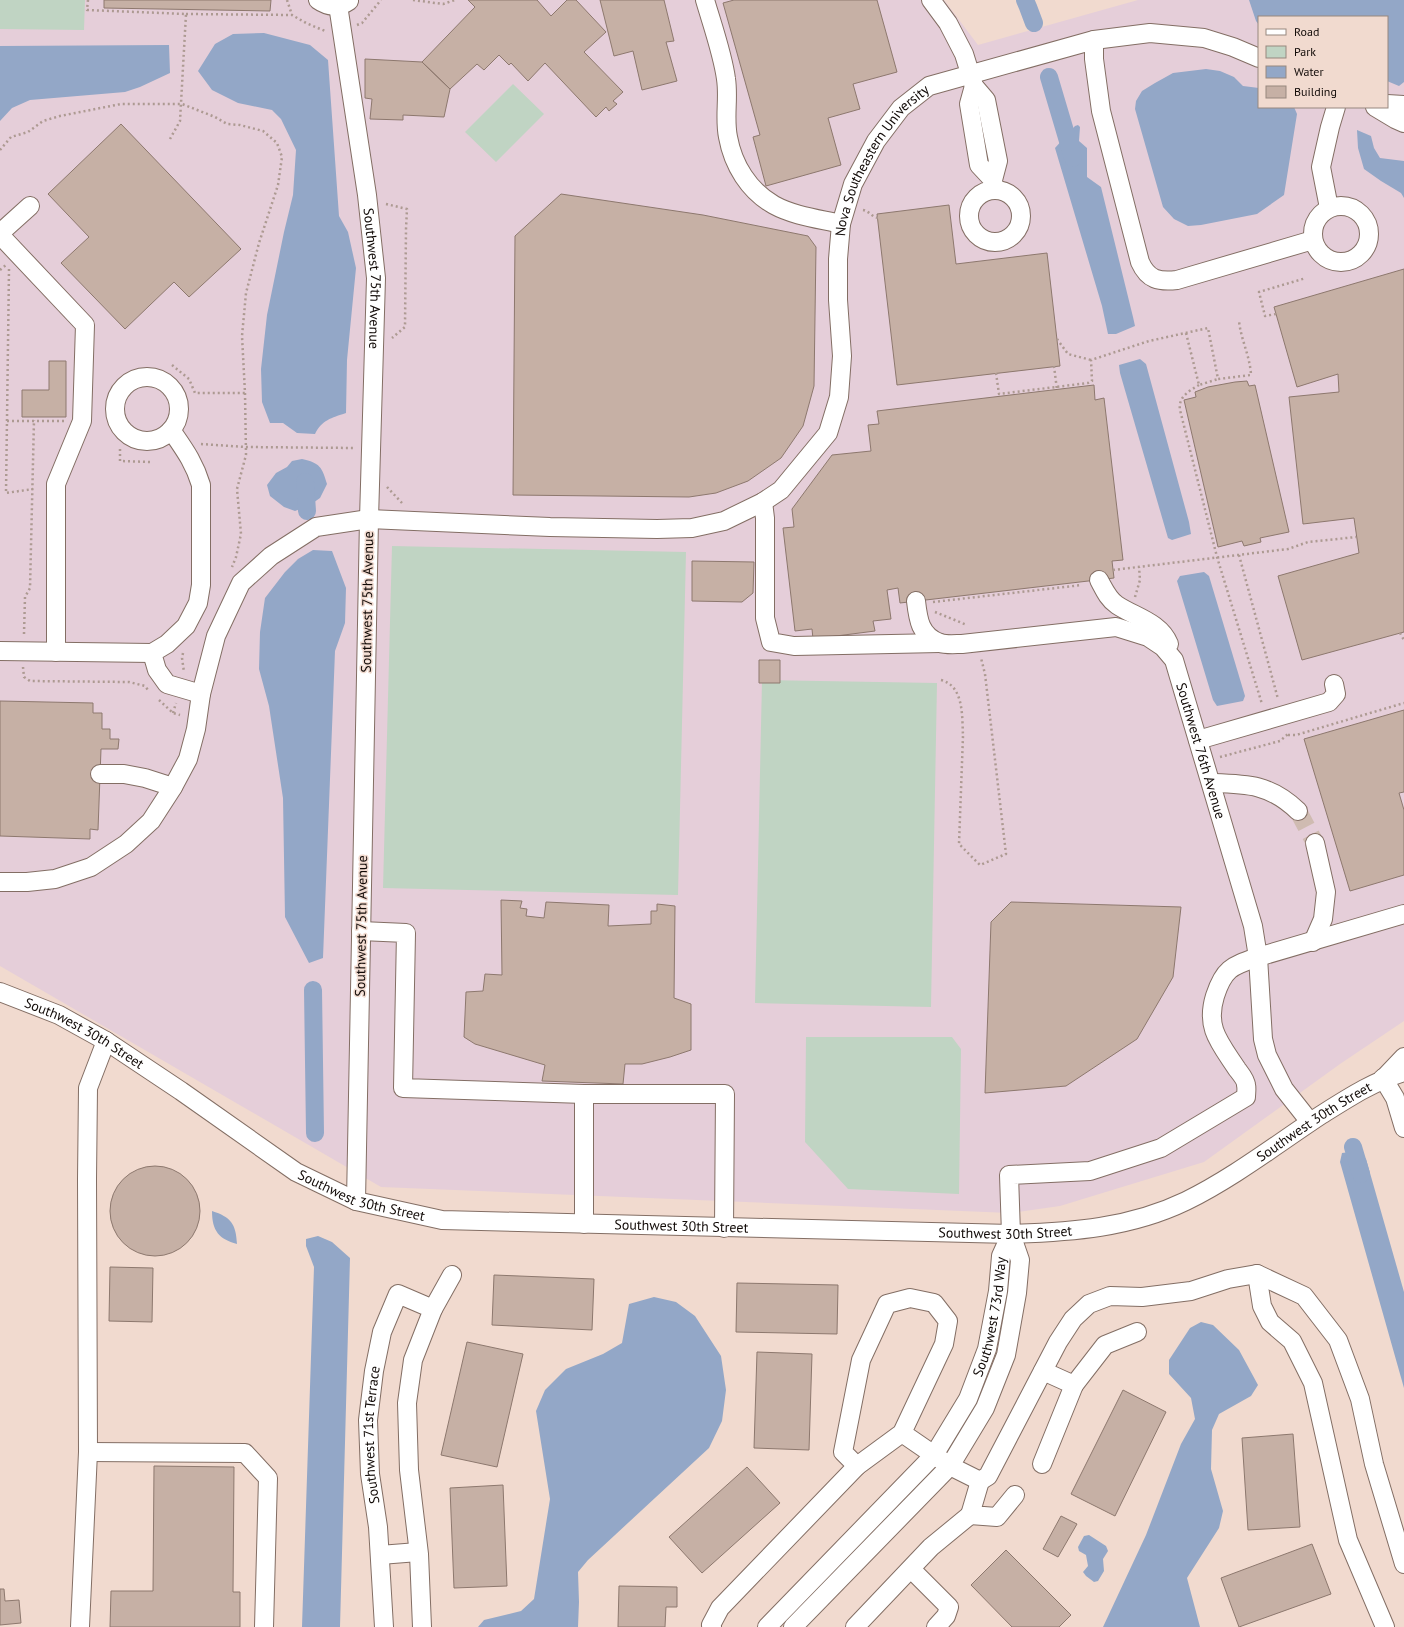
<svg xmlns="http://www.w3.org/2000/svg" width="1404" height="1627" viewBox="0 0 1404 1627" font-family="'PT Sans',sans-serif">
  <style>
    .industrial { fill: #e5ced9; fill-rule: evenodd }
    .green { fill: #c0d4c3 }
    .water { fill: #93a7c7 }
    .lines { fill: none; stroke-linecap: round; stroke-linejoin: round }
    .canal { stroke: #93a7c7; stroke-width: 18 }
    .building { fill: #c6b0a5; stroke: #8d786e }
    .minor-tunnel { stroke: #cfbbb1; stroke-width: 18; stroke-dasharray: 18 9; stroke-linecap: butt }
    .minor-casing { stroke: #836e64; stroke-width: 20 }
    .path { stroke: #ad9a92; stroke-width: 2.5; stroke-dasharray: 2 3; stroke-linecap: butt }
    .minor { stroke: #fff; stroke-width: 18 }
    .labels { text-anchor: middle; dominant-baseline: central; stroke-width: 3; stroke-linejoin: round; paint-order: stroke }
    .street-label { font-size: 14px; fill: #110a07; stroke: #f1dacf }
  </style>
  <rect width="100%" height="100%" fill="#f1dacf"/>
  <path class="industrial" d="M0,0h944l34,45 160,-45h266v1021l-64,43 -136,98 -144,44 -50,7 -629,-26 -381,-221zM1259,17h128v90h-128z"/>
  <path class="green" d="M0,0h85l-1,30 -84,-1z
    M513,84l31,30 -48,48 -31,-30z
    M392,546l294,6 -8,343 -295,-7z
    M762,680l175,3 -6,324 -176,-4z
    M806,1037h146l9,12 -2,145 -111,-5 -43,-47z"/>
  <path class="water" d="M1249,0h155v82l-5,4 -12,-5v-64h-128v8l-3,-4z
    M264,33l46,12 18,15 11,156 9,16 8,36 -9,92 -1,53c-15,5 -24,7 -31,21l-18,-1 -14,-10h-13l-8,-21 -1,-33 6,-54 17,-83 9,-37 3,-45 -15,-31 -9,-9 -34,-7 -26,-13 -14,-19 17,-27 18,-10z
    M169,45l1,28 -30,14 -15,5 -95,8 -18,8 -12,13v-75z
    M1206,69l14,2 14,6 9,9 16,2v19h35l3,7 -13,81 -27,19 -56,11 -13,1 -14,-7 -11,-12 -28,-98 1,-8 6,-10 13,-8 18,-10z
    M1078,125l2,2 -1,14 8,7v29l14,10 32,130 2,9 -19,8h-8l-6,-28 -47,-158 20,-22z
    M1357,130l14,6 3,12 6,10 24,3v37l-3,-5 -20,-12 -17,-12 -6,-21z
    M1140,359l6,5 43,158 2,12 -19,6 -4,-2 -48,-165 -1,-8z
    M302,459c18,4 20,8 25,25l-7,14 -10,7 -15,6 -11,-4 -14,-11 -3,-11 9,-12 11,-6 5,-6z
    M313,550l19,1 14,37 -1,35 -10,28 -12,307 -14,5 -24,-46 -2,-119 -14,-92 -10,-37 1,-37 5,-34 20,-26 13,-13z
    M1204,572l5,4 36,120 -2,5 -26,5 -4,-6 -36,-119 3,-5z
    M1358,1151l8,8 38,133v96l-64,-226 2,-9z
    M212,1211c19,6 24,13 25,33 -18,-5 -25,-13 -25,-33z
    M318,1236l14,6 18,16 -10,369h-38l12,-360 -8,-21v-7z
    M654,1297l22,5 19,14 26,40 5,34 -4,31 -13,27 -121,112 -10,12 1,30 -1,25h-100l6,-7 37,-9 13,-12 16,-100 -14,-88 9,-21 21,-21 37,-15 19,-11 7,-39z
    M1201,1322l12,3 26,25 19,35 -7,11 -32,18 -7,16 -1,39 12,42 -4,17 -32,50 13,49h-97l43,-92 35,-91 14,-25 -4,-21 -22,-24v-14l21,-32z
    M1089,1535l17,11 2,5 -5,8 1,12 -6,10 -4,1 -8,-6 -3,-4 5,-6 -2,-11 -7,-4 -1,-4 6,-11z"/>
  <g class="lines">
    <path class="canal" d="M1025,0l3,7 6,16
      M1049,77l24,81
      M305,482l2,29
      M313,990l2,143
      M1353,1147l8,27"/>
  </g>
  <path class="building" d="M104,0h167l-1,11 -166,-3z
    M468,0h69l14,16 16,-16h9l30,32 -22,20 39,40 -10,9 4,3 -8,7 -3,-4 -10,10 -51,-54 -17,18 -17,-18 -2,2 -10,-10 -15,15 -7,-6 -27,25 -28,-27 53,-55z
    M600,0h64l10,41 -8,1 11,39 -35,9 -9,-39 -19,5z
    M734,0h143l20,72 -44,12 7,25 -32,9 13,47 -75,21 -13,-49 7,-2 -37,-132z
    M365,59l57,3 28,27 -6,28 -41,-2v5l-33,-1 2,-20 -7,-1z
    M121,124l120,125 -52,48 -15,-15 -49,47 -64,-66 28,-26 -41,-43z
    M561,194l142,21 105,21 8,11 -2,139 -11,40 -22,32 -33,23 -32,12 -27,4 -176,-2 2,-259z
    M949,205l7,59 91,-11 13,113 -163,19 -20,-171z
    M1404,269v363l-102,28 -24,-84 81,-23 -5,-35 -51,6 -14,-127 50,-5 -1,-18 -41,13 -23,-80z
    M49,361h17v56h-44v-27h27z
    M1247,381l2,5 6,-1 34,147 -29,6 1,4 -17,4 -2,-5 -24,6 -34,-147 12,-3 -1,-5 13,-5 27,-5z
    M1094,385l1,15 9,-2 19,162 -11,1 2,17 -214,25 -2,-15 -11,2 4,29 -18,2 2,10 -62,8 -1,-10 -17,2 -12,-103 11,-1 -2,-18 40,-54 39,-4 -3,-26 11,-1 -2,-13z
    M692,561l62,1 -1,31 -11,9 -50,-1z
    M759,660h21v23h-21z
    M0,701l93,2v10h9v16h8v10h9l-1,10h-17l-3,81 -8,-1v10l-90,-3z
    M1404,710v82l-5,1 5,17v65l-54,16 -46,-152z
    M501,900l21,1 -2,7 7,1 -1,7 18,2 2,-16 63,3 -1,21 43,-2v-13h6v-7l18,2 -1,92 17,6v46l-21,7 -28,7h-17l-2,20 -81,-3 3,-16 -70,-21 -11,-7 2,-45 17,-1 2,-17 17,1z
    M1011,902l170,5 -8,70 -36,62 -71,47 -81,7 6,-171z
    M110 1211a45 45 0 1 1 90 0a45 45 0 1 1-90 0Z
    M110,1267l43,1 -1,54 -43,-1z
    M494,1275l100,4 -2,51 -100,-5z
    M737,1283l101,2 -1,49 -101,-2z
    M467,1342l56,12 -26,113 -56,-12z
    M757,1352l55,2 -3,96 -55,-2z
    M1123,1390l43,22 -51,104 -44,-22z
    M1293,1434l7,93 -52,3 -6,-92z
    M154,1466l80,1 -1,125h7v35h-130l1,-36h42z
    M747,1467l33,36 -78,70 -33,-36z
    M503,1485l4,101 -53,2 -4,-100z
    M1061,1516l16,8 -19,33 -15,-8z
    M1312,1544l19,50 -92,33 -18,-49z
    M1006,1550l65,65 -12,12h-47l-41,-42z
    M619,1586l58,1v20h-11l-1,20h-47z
    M0,1589h4l1,12 14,-1 2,23 -21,2z"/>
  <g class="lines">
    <path class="minor-tunnel" d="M1298,811l17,32"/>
    <defs>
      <g id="minor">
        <path d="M318,0c10,7 21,8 31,1"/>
        <path d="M705,0c7,24 18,55 21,79 3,19 -2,39 2,58 5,28 21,54 46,68 20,11 46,14 67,19"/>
        <path d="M931,0l17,23 16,31 10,32 12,14 12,61 -5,19 1,10"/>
        <path id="s1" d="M338,5l29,190 9,83 -7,241 -13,682"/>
        <path d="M1094,40v19l7,52 39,151c8,18 19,20 37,18l136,-40"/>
        <path d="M974,86l-5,18 10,61 14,15"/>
        <path d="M1387,104l17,1"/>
        <path d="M1375,107l20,12 9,4"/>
        <circle cx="995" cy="216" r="26"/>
        <circle cx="1341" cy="234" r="28"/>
        <path d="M1329,208l-8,-41 9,-40 6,-20"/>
        <path d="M0,233l30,-27"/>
        <path d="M0,235l85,90 -3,96 -26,63v168"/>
        <circle cx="147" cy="409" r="32"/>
        <path d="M171,430c13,19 23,32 30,55v100l-3,18 -12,23 -19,18 -15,9 5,17 10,14 34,10"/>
        <path d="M763,502l2,16v100l6,24 23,4 146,-3"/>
        <path d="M1099,580c5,9 9,19 18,25 18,12 43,17 52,39"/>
        <path id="s2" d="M916,601c2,18 4,35 24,42 6,2 16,1 22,1l154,-17 32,10 15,10 11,13 79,266 5,31 5,82 4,16 17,34 26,33"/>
        <path d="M0,651l152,2"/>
        <path d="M1198,740l131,-38 7,-8 -2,-10"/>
        <path d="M100,774h24l21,4 28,9"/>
        <path d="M1211,783c36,1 59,1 87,28"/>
        <path id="s3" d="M0,882h27l28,-3 36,-12 35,-23 25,-23 22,-34 15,-28 8,-30 5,-35 15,-58 25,-53 30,-27 45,-29 53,-8 181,8 107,2 35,-1 32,-7 39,-19 18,-12 47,-57 11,-36 3,-41 -4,-56v-41l3,-35 12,-40 23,-43 25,-33 28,-22 165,-46 56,-7 54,5 29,9 26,11"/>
        <path d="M361,931l45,2 -3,155 181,6h141l-1,134"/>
        <path d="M1313,942l10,-23 3,-27 -11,-49"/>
        <path id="s4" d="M0,992l59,23 47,26 75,50 115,81 60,29 86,19 569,14c61,-2 119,-6 175,-33 47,-23 91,-57 135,-86 27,-17 53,-34 83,-43"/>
        <path d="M1383,1078l12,20 9,30"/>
        <path d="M1384,1078l20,-21"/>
        <path d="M584,1224v-130"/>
        <path d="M1257,1274l5,32 8,16 22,19 21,42 35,157 37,87"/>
        <path d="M433,1309l19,-34"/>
        <path d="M1074,1385l31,-40 32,-13"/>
        <path d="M902,1433l-45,33 -14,-14 18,-92 26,-56 23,-6 24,5 14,18 -4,23 -42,89 48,33 30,15 8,-5 70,-134 15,-23 16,-15 21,-8 32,1 49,-6 37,-12 29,-5 47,22 34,44 22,59 14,65 30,100"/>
        <path d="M88,1452l157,1 23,25 -4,149"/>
        <path d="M1042,1464l32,-79 -31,-14"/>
        <path d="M980,1481l-10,34 27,2 18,-22"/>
        <path d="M380,1555l38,-3"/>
        <path d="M911,1569l38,38 -3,9 -10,11"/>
        <path d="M80,1627l8,-175 -1,-273 1,-91 18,-47"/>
        <path id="s5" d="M384,1627l-6,-100 -8,-53 -2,-54 6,-49 8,-39 16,-38 35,15 -20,51 -6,43 2,67 10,84 3,73"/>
        <path d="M712,1627l-1,-2 9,-17 137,-142"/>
        <path id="s6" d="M767,1627l167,-172 34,-56 19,-50 11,-58 3,-35 10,-22"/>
        <path d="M793,1627l157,-161 35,-58 21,-53 11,-62 3,-33 -9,-26 -2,-59 81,-4 71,-23 85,-51c0,-4 1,-8 0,-12 0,-5 -6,-12 -9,-16 -17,-26 -32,-41 -22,-73 9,-28 17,-30 43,-39l146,-43"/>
        <path d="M855,1627l76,-80 39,-32"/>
      </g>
    </defs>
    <use href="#minor" class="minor-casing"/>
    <path class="path" d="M88,0l-1,10 99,4 -6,107 -10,18
      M287,0l5,15
      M413,0l30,4 12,-4
      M186,14l106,1 14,8 19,8
      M357,25l5,-2 19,-23
      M0,150l11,-13 17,-5 15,-11 17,-5 61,-12h61l33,13 12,7 13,1 23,6 14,12 5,14 -4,28 -19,58 -13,50 -4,43 3,57 1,62 -9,34 4,45 -5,23 -4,10
      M386,204l21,5 -1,20 -1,98 -13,11
      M863,210c6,1 9,7 15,8
      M9,269l-3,224 27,-4
      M0,270l6,-5
      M1276,314l-11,2 -6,-24 47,-14
      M1186,333l13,52 19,-6
      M1057,339l11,15 23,6
      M172,365l17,14 6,14h50
      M1054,366l3,24
      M996,373l3,21 89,-11 4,-2 -1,-21 58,-19 59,-13 10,51 33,-4c-1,-19 -10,-35 -12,-54
      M1199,385c-10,6 -21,12 -19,25l37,147 45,147
      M7,421h57
      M201,444l45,3 109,1
      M120,449v12l31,1
      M387,487l15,16
      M1239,555l39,144
      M1113,570l175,-21 20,-7 48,-5
      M1135,597l5,-17 -1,-13
      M933,602l149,-17
      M935,612l32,13
      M1400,633l4,7
      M24,634l1,-37 5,-9 4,-168
      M183,653l-1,5 2,14
      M23,667l1,10 6,4 99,1 16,4 3,4
      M941,680c23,6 21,36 22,56l-4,108 21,21 26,-11 -21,-180 -4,-16
      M159,700l14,13 7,2
      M173,713l3,-10
      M1288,735h8l108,-32
      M1220,757l60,-16 8,-7"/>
    <use href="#minor" class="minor"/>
  </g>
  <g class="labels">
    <g class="street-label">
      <text stroke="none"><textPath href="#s3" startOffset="1356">Nova Southeastern University</textPath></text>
      <text stroke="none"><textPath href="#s1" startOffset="276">Southwest 75th Avenue</textPath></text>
      <text transform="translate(367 602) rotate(-89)">Southwest 75th Avenue</text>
      <text stroke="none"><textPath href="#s2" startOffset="392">Southwest 76th Avenue</textPath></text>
      <text transform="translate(361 926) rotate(-89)">Southwest 75th Avenue</text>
      <text stroke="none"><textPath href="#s4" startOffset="94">Southwest 30th Street</textPath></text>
      <text stroke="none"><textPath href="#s4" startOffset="1402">Southwest 30th Street</textPath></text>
      <text stroke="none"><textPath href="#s4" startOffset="418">Southwest 30th Street</textPath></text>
      <text stroke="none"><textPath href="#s4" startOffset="742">Southwest 30th Street</textPath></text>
      <text stroke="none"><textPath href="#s4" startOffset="1066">Southwest 30th Street</textPath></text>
      <text stroke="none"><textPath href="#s6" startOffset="391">Southwest 73rd Way</textPath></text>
      <text stroke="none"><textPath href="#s5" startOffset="193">Southwest 71st Terrace</textPath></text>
    </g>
  </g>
  <rect x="1258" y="16" width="130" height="92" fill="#f1dacf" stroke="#97877f"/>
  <rect x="1266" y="29" width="20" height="6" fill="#ffffff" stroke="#97877f"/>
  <text x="1294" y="36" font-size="12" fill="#110a07">Road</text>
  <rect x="1266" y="46" width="20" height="12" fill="#c0d4c3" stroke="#97877f"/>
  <text x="1294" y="56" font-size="12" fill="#110a07">Park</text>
  <rect x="1266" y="66" width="20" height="12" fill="#93a7c7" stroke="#97877f"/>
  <text x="1294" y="76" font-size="12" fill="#110a07">Water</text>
  <rect x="1266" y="86" width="20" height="12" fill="#c6b0a5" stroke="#97877f"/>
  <text x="1294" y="96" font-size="12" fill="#110a07">Building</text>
</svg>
